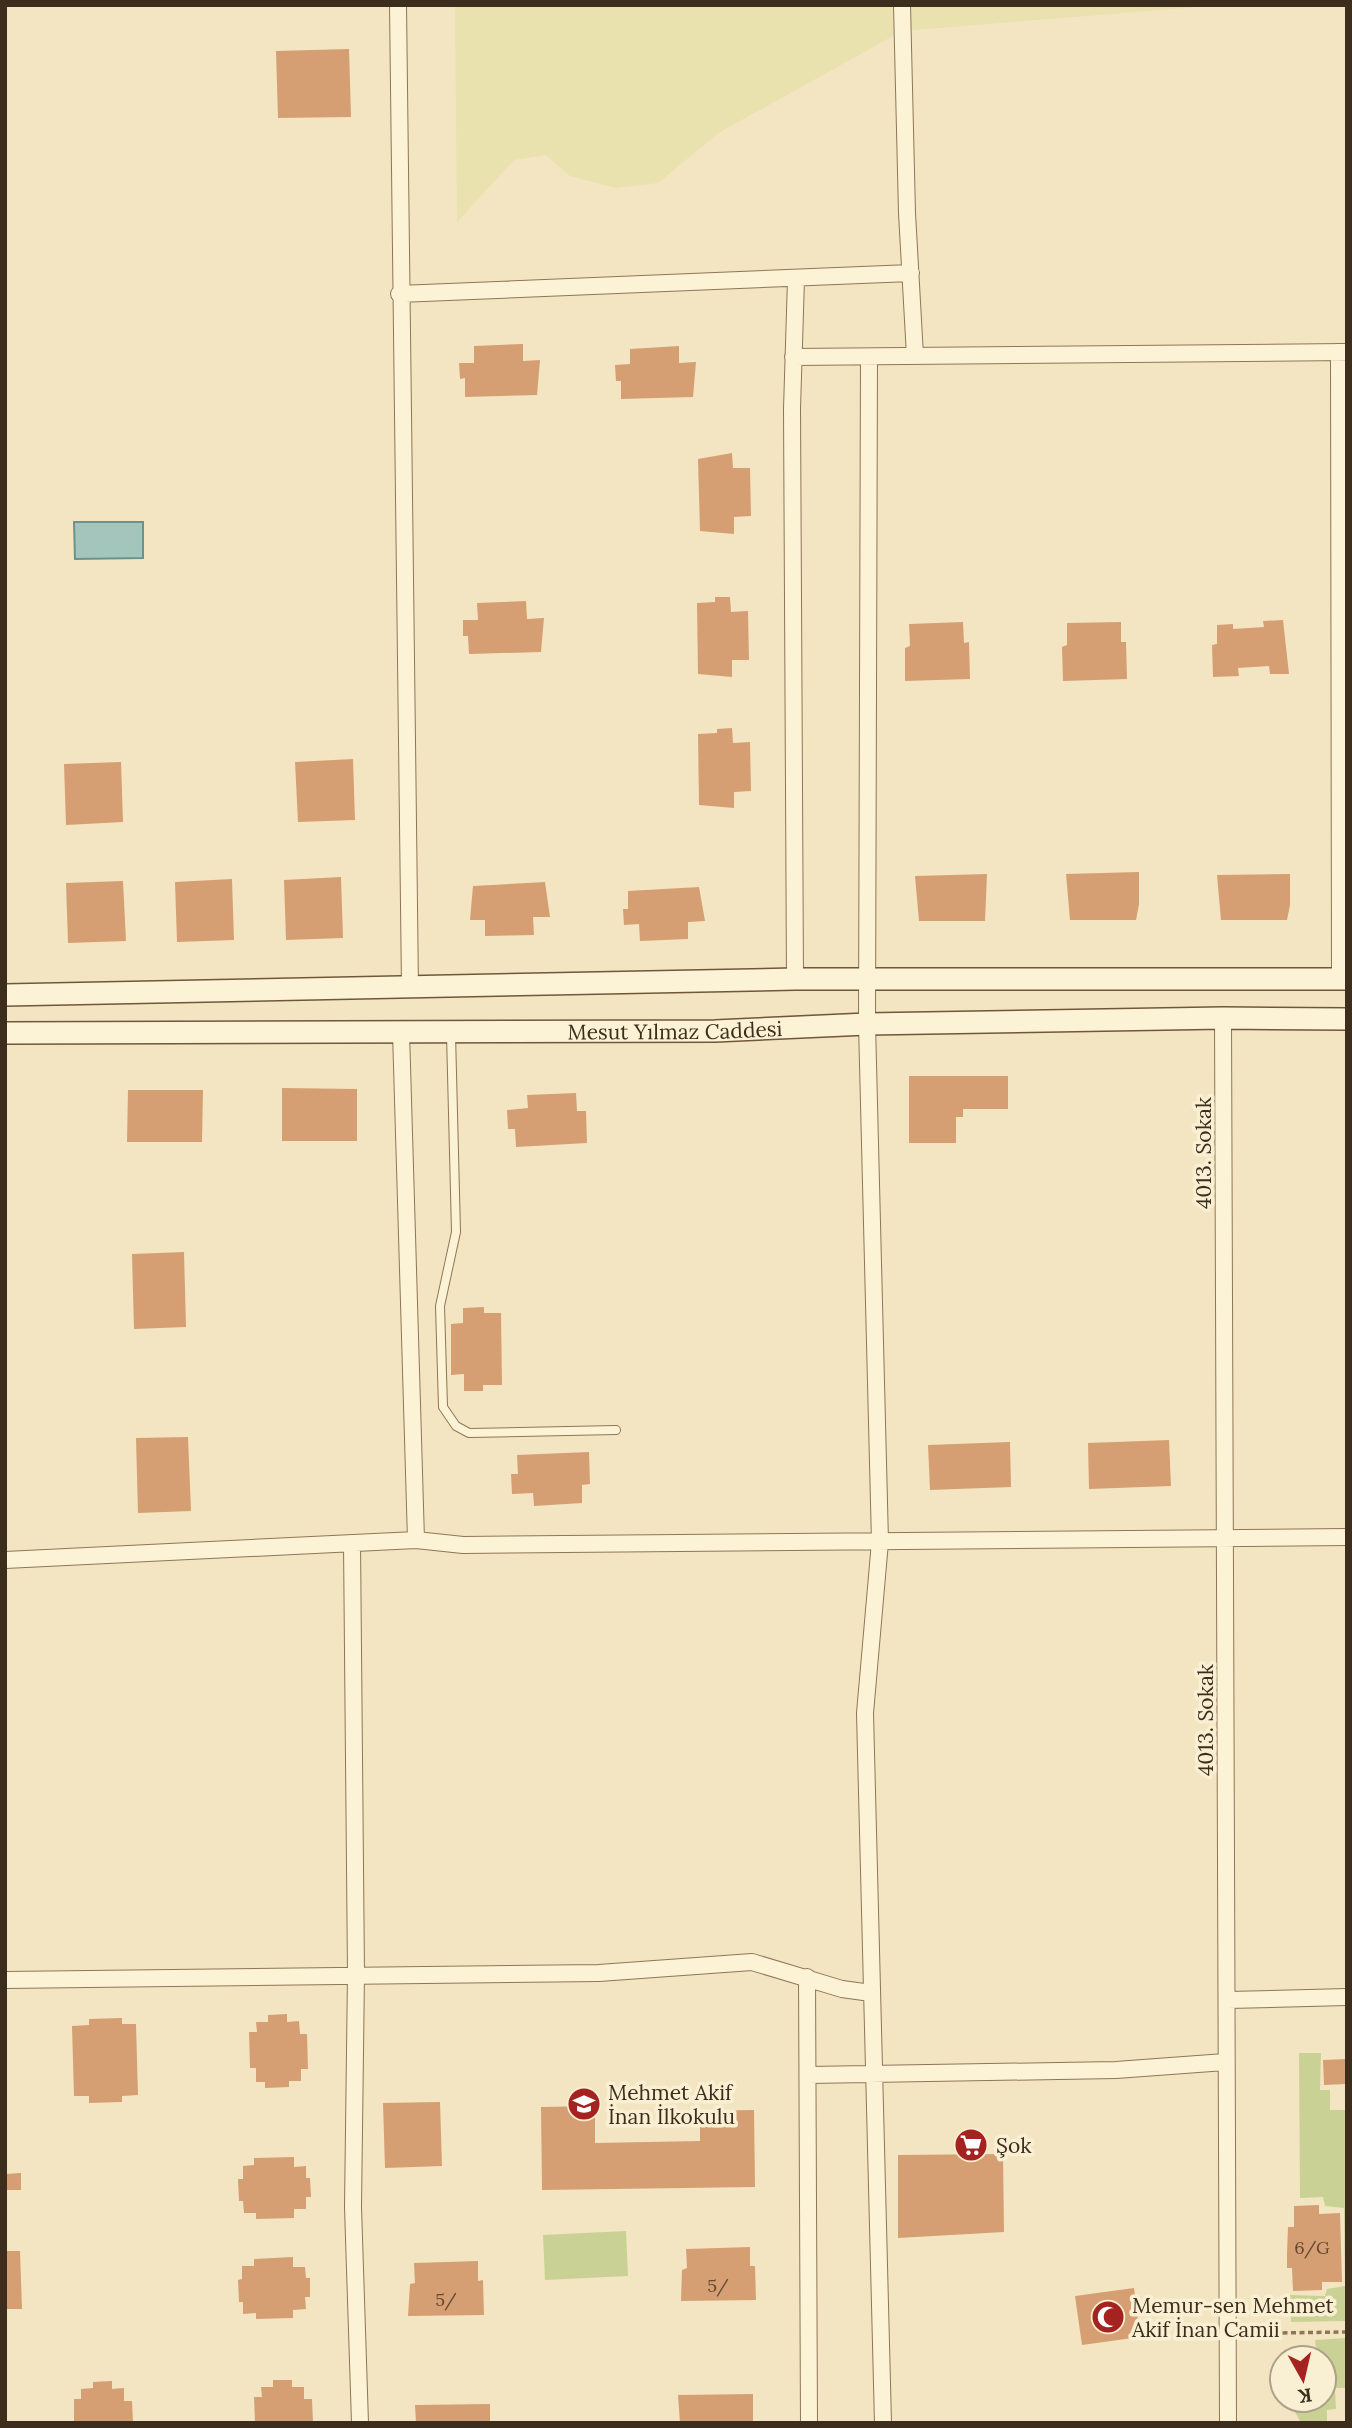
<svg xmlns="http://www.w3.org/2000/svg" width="1352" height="2428" viewBox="0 0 1352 2428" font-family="Lora,serif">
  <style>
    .farmland { fill: #e9e1ae }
    .green { fill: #c9d294 }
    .water { fill: #a4c5bc; stroke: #6a948b; stroke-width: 2 }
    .building { fill: #d59f73 }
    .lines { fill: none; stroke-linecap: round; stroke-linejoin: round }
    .service-casing { stroke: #8f7656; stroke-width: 10 }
    .minor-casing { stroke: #8f7656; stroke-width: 18 }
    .secondary-casing { stroke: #70573a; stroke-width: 24 }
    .path { stroke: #8f7656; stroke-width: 3.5; stroke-dasharray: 5 3.5; stroke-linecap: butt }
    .service { stroke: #fcf2d6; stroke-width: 8 }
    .minor { stroke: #fcf2d6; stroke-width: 16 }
    .secondary { stroke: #fcf2d6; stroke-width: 21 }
    .labels { text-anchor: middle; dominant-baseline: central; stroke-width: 7; stroke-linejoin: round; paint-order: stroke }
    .number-label { font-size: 18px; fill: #634a32 }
    .street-label { font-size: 21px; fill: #3d2d1c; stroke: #f9efd2 }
    .poi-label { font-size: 21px; fill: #3d2d1c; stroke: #f9efd2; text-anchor: start }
  </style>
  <rect width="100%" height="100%" fill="#f3e5c1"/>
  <path class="farmland" d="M455,5h766l-319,26 -182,101 -62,51 -42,5 -46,-12 -24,-21 -32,5 -57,62z"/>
  <path class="green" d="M1299,2053h22l-1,37h10v20h17v211l-56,1 -1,-27 35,1 2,-7 18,-3 -1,-78 -19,-2 -2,-9 -23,1z
    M626,2231l2,45 -83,4 -2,-45z
    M1347,2338v50h-12l1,21 -9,1v13h-26l-6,-11 6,-12h23v-42h-7l-2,-18z"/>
  <path class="water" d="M74,522h69v36l-68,1z"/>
  <path class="building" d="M349,49l2,68 -73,1 -2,-67z
    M523,344v17l17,-1 -3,35 -72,2v-19l-5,1 -1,-16h15v-17z
    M679,346v17l17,-1 -3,35 -72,2v-18h-5l-1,-16 15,-1v-15z
    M732,453l1,15h17l1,48 -17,1v17l-34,-3 -2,-72z
    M715,597h15l1,15 17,-1 1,49h-17v17l-34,-3 -1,-71 18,-1z
    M526,601l1,18 17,-1 -3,34 -72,2 -1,-18h-5v-16h15l-1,-17z
    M1283,620l6,54h-19l-1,-8 -31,2 1,8 -26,1 -1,-32 5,-1v-19l16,-1v5l31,-2 -1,-6z
    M963,622l1,21 5,-1 1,37 -65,2v-33l5,-2 -1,-22z
    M1121,622v20h5l1,37 -64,2 -1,-34 5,-2v-22z
    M732,728l1,15 17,-1 1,49 -17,1v16l-35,-3 -1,-71 19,-1v-4z
    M353,759l2,61 -57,2 -3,-60z
    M121,762l2,60 -57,3 -2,-61z
    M1139,872v32l-3,16h-66l-4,-46z
    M987,874l-2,47h-66l-4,-45z
    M1290,874v31l-3,15h-66l-4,-45z
    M341,877l2,61 -57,2 -2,-60z
    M232,879l2,61 -57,2 -2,-60z
    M123,881l3,60 -58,2 -2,-60z
    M545,882l5,35h-17l1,18 -49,1v-16h-15l3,-34z
    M699,887l6,34 -17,1v17l-48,2 -1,-17 -15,1 -1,-16h5v-18z
    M909,1076h99v33h-45v8h-7v26h-47z
    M282,1088l75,1v52h-75z
    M128,1090h75l-1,52h-75z
    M576,1093l1,18h9l1,32 -71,4 -1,-18h-7l-1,-19 21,-2 -1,-13z
    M184,1252l2,75 -52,2 -2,-75z
    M484,1307v6h17l1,72h-19v6h-19v-17l-13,1v-51l12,-1v-15z
    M188,1437l3,74 -53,2 -2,-75z
    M1169,1440l2,46 -82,3 -1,-46z
    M1010,1442l1,45 -81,3 -2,-45z
    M589,1452l1,32 -8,1v18l-48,3 -1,-13 -21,1 -1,-20h7l-1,-19z
    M287,2014v8l12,-1 1,13h7l1,35h-7v12h-12v6l-24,1v-6h-9v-14h-6l-1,-36h8l-1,-10h12v-7z
    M122,2018v6h14l2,71 -16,1v6l-33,1v-7h-15l-2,-70 17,-1v-6z
    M1347,2059v25l-23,1 -1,-25z
    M440,2102l2,64 -57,2 -2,-65z
    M595,2106v37l105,-2v-30l54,-1 1,77 -213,3 -1,-83z
    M1003,2154l1,78 -106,6v-83z
    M294,2157v10l12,-1v12h4l1,19h-5v12h-12v9l-38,1v-6h-12l-1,-12h-4l-1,-22h5v-13l11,-1v-7z
    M21,2173v17h-16v-16z
    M1319,2205v9l21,-1 2,69h-20v8l-29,1 -1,-23h-5v-15l1,-26h6v-21z
    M750,2247v19h5l1,34 -75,1 1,-31 5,-2 -1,-19z
    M5,2251h15l2,58h-17z
    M293,2257v10h12l1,11h4v19h-5l1,12 -13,1v8l-37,1v-6l-13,1v-12h-4l-1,-22 4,-1v-13h12v-7z
    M478,2261v20l5,-1 1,35 -76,1 2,-32 5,-1 -1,-20z
    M1134,2288l6,49 -58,8 -7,-49z
    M273,2380h19v7h12v12h8l1,24h-58l-1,-26h8l-1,-10h12z
    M112,2381v8l12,-1v13h8l1,22h-59v-24h7v-10l12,-1v-6z
    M753,2394v29h-73l-2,-28z
    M490,2404v19h-74l-1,-18z"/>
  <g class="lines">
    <defs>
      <path id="service" d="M451,1034l5,198 -16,74 3,101 13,19 13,7 147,-3"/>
      <path id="minor" d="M398,5l12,982
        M902,5l5,208 8,143
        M399,294l512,-21
        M1339,352l1,627
        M793,357l554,-5
        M869,357l-2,667 13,518 -15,171 18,710
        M795,979l-3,-570 4,-130
        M1223,1018l5,1405
        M401,1032l15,508
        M352,1543l4,431 -3,233 7,216
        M5,1560l411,-20 47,5 884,-8
        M807,1977l2,446
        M5,1980l594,-7 153,-11 90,27 29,4
        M1228,2000l119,-3
        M809,2075l307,-5 109,-8"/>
      <g id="secondary">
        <path d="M5,995l790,-16h552"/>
        <path id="s1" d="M5,1033l710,-2 152,-7 356,-6 124,1"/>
      </g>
    </defs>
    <use href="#service" class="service-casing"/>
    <use href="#minor" class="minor-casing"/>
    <use href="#secondary" class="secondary-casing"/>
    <path class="path" d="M1274,2333l73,-1"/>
    <use href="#service" class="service"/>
    <use href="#minor" class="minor"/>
    <use href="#secondary" class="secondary"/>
  </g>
  <defs>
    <symbol id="school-disc" viewBox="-11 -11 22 22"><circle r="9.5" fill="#a42320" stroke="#f9efd2"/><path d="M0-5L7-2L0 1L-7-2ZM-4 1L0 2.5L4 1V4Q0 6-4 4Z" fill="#fff"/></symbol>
    <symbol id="supermarket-disc" viewBox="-11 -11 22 22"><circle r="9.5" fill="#a42320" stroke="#f9efd2"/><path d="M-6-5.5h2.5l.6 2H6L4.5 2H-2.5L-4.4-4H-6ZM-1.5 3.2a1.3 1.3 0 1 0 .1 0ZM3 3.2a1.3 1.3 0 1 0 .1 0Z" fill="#fff"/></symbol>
    <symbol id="mosque-disc" viewBox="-11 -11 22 22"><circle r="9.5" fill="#a42320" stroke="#f9efd2"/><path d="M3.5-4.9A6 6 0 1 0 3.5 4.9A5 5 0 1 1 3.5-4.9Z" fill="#fff"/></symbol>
  </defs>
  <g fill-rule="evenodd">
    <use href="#school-disc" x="565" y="2085" width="38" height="38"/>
    <use href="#supermarket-disc" x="952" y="2126" width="38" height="38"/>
    <use href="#mosque-disc" x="1089" y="2298" width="38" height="38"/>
  </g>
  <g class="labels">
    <g class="number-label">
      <text x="1312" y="2247">6/G</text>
      <text x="718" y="2285">5/</text>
      <text x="446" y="2299">5/</text>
    </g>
    <g class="street-label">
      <text stroke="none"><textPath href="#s1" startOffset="670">Mesut Yılmaz Caddesi</textPath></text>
      <text transform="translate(1203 1153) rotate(-90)">4013. Sokak</text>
      <text transform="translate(1205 1720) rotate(-90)">4013. Sokak</text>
    </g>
    <g class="poi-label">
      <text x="608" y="2092">Mehmet Akif<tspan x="608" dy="24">İnan İlkokulu</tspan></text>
      <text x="996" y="2145">Şok</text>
      <text x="1132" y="2305">Memur-sen Mehmet<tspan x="1132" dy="24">Akif İnan Camii</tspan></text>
    </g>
  </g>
  <rect width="1352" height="2428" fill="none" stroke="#3d2d1c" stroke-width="14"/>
  <g transform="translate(1303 2379) rotate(172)"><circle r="33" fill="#f9efd2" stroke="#aea189" stroke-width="2"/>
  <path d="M0-5L12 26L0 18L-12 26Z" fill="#a42320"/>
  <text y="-10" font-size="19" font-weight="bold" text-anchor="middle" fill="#3d2d1c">K</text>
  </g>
</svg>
